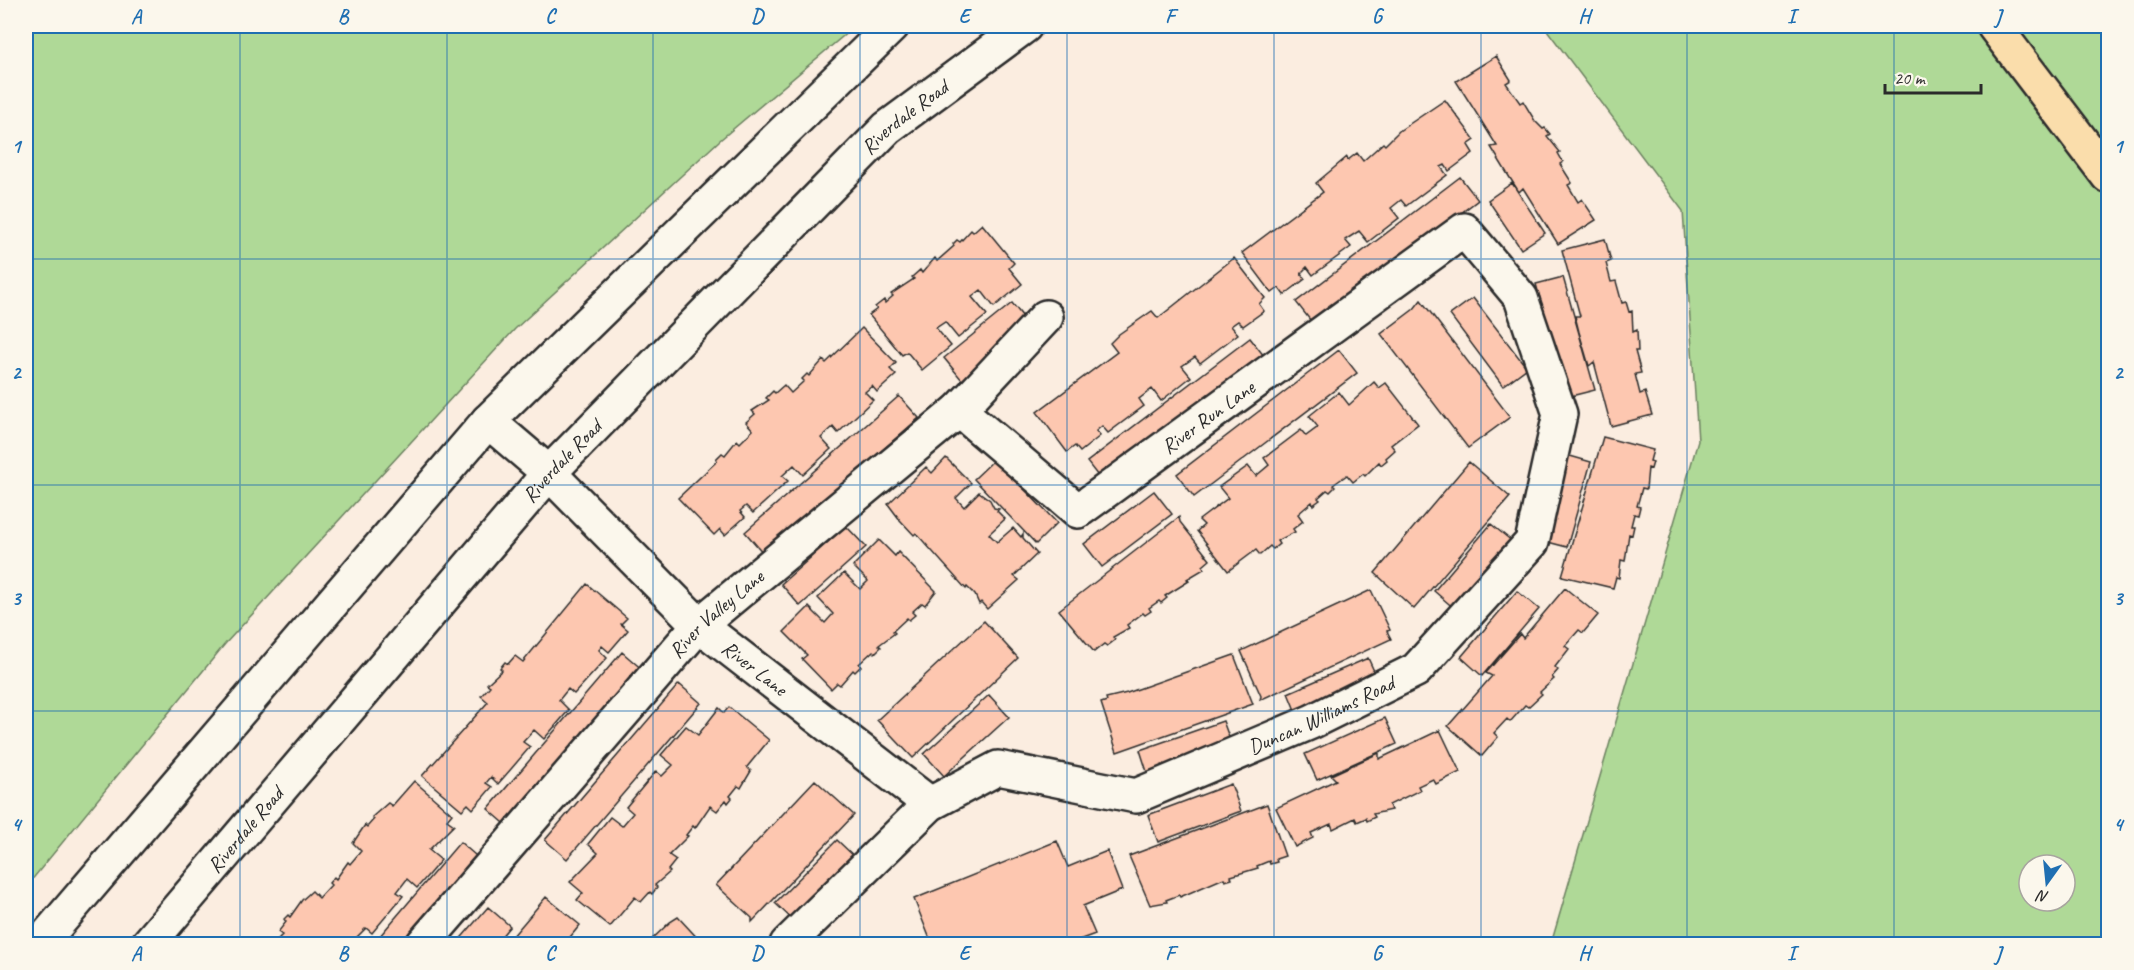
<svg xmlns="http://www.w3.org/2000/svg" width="2134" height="970" viewBox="0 0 2134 970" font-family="Caveat,sans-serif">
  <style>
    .green { fill: #afd997; stroke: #6d8261; stroke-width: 1.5; fill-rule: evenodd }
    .building { fill: #fdc7b0; stroke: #2b2b2b; stroke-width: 1.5 }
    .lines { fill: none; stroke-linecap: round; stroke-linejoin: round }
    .minor-casing { stroke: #2b2b2b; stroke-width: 38 }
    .major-casing { stroke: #2b2b2b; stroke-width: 38 }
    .minor { stroke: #fbf7ec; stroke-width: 33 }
    .major { stroke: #faddab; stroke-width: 33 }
    .grid { fill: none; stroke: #1f6fb2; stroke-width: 1.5; stroke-opacity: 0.55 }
    .labels { text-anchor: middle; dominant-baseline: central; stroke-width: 6; stroke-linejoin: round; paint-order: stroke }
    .street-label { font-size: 21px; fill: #2b2b2b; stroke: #fbf7ec }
    .neatline { fill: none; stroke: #1f6fb2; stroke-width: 2 }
    .grid-label { font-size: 20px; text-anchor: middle; font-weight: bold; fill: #1f6fb2 }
  </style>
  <rect width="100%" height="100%" fill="#fbede0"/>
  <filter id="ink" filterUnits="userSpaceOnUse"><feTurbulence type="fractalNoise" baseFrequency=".0167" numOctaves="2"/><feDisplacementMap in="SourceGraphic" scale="12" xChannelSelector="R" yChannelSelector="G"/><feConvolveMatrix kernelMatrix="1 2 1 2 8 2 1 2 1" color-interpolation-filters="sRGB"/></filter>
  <g filter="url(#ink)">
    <path class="green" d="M26,26h829l-135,114 -205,189 -290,315 -199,243z
      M1544,26h564v918h-557l147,-503 -15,-230zM2029,865h36v36h-36z"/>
    <path class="building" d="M1496,56l15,24 -5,3 14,20 3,-2 12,20 8,8 2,-1 5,6 -3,2 13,16 -2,1 5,9 -3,2 12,19 -4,2 10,17 4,-3 14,21 -38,24 -35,-56 -4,4 -9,-14 -19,-31 6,-1 -41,-65z
      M1445,100l30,40 -7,5 5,8 -24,18 -4,-6 -4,2 6,8 -41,31 -5,-6 -10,8 8,10 -31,24 -9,-11 -14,9 6,7 -38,28 -6,-8 -6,6 4,6 -21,16 -5,-7 -7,5 -30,-40 81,-61 -7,-9 31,-26 1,3 9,-7 6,8 20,-18 2,2 14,-14z
      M1460,177l18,23 -164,125 -18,-23z
      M1512,183l33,50 -24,16 -33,-49z
      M982,224l32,39 -5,5 13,16 -28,23 -13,-17 -9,7 15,18 -29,23 -13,-16 -9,6 15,18 -29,24 -15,-18 -5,3 -33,-40 8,-6 -2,-2 9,-7 1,3 8,-7 -2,-2 23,-15 -2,-2 8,-7 2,3 13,-15 2,3 17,-15 -1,-2 4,-4 3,2 11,-12 2,2z
      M1605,239l6,22 -5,2 5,19 5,-1 6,22 4,-1 3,10 3,-1 1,21 4,-2 1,21h-3l6,22 -6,1 5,20 5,-2 7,23 -41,11 -17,-64 -5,4 -10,-34 -4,-16h5l-18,-66z
      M1234,258l31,40 -6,6 5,7 -21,15 -5,-5 -7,5 7,8 -38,29 -5,-6 -13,9 9,11 -30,24 -9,-12 -13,10 5,7 -36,27 -6,-7 -6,5 4,5 -20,16 -5,-6 -8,6 -30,-40 80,-60 -7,-9 9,-9 33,-23 6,7z
      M1563,277l32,113 -28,7 -31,-113z
      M1473,298l54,70 -24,18 -53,-71z
      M1421,300l89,117 -42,31 -87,-114 33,-25z
      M1012,303l18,23 -68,54 -18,-22z
      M862,328l34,35 -6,6 6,6 -19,17 -5,-6 -7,6 8,8 -35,33 -5,-6 -12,11 10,11 -28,26 -9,-10 -12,11 6,5 -35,32 -7,-7 -6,5 5,6 -20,18 -5,-6 -6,6 -36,-37 39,-37 -1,-2 6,-6 3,2 12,-15 3,3 13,-13 -7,-8 9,-8 -3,-3 17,-11 -3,-2 7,-7 2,2 9,-8 7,8 13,-12 -2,-2 5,-5 2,2 14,-16 3,3z
      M1250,338l18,23 -163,124 -18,-23z
      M1339,350l18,23 -163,124 -17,-23z
      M1374,382l5,6 7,-5 32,41 -27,21 4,5 -9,8 1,2 -6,5 -2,-3 -14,14 -2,-2 -10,8 -6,-7 -14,10 2,2 -5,5 -3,-2 -9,8 2,2 -7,5 -1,-3 -14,12 5,7 -10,8 2,3 -18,9 2,3 -6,5 -3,-3 -10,9 -4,-5 -28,21 -31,-40 7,-6 -5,-5 29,-22 -9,-11 29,-21 8,10 13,-11 -5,-7 37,-28 5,6 12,-9 -9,-11 30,-24 10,13z
      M899,396l20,22 -155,136 -19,-22z
      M1603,437l50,13 -3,11 3,1 -2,7 -3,-1 -2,21 -4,-1 -5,18 3,1 -2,8 -4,-1 -3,12h3l-2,9 -3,-1 -4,27 -4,-1 -2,18 -3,-1 -3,11 -51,-12z
      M1563,454l28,8 -24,85 -27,-7z
      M946,458l25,25 -15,15 8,9 15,-15 11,8 4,8 5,1 -2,2 8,8 -16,15 8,8 16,-14 8,9 2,-3v4l14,16 -23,22 5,4 -32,29 -6,-7 -2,2 -4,-9 -8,-8 -1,2 -50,-56 -2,2 -14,-15 -12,-16 38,-37 6,6z
      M995,459l62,64 -21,21 -62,-65z
      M1469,462l41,35 -96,112 -39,-36z
      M1154,491l18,23 -70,53 -18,-23z
      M1179,517l1,5 30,38 -7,6 1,3 -17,10 2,2 -24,15 2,2 -6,5 -2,-2 -10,7 2,3 -6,4 -2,-2 -16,12 2,3 -16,9 2,3 -8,6 -3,-2 -10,8 -35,-42z
      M1491,524l22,18 -57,68 -22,-19z
      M846,526l20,21 -66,59 -19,-22z
      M879,540l16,16 3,-4 38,39 -11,14 -3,-2 -10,9 3,3 -6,5 -2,-2 -14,13 2,2 -16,12 2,2 -6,6 -2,-2 -14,13 2,2 -6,6 -2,-2 -13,15 -3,-2 -6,6 -29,-30 5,-4 -23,-23 25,-25 16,16 8,-9 -15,-16 26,-25 16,16 8,-8 -15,-15z
      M587,584l40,34 -6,6 7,6 -19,22 -7,-6 -3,4 8,8 -33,36 -6,-5 -9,11 10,10 -25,29 -10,-9 -11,12 7,5 -32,37 -7,-7 -5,6 6,4 -19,22 -5,-5 -6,6 -40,-34 66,-74 -7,-6 9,-10 -3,-2 15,-14 -2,-2 5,-6 3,2 7,-8 8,6z
      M1565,588l33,27 -15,18 -4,-3 -14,16 4,3 -14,18 3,3 -6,7 2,2 -14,13 2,2 -14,13 -3,-2 -15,17 -3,-3 -13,14 4,4 -16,19 -34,-30 44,-50 -6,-3 34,-39 3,4z
      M1371,590l19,40 -3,1 4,8 -131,61 1,-4 -20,-45z
      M1517,591l22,18 -57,67 -21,-19z
      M984,621l34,37 -105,100 -36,-38z
      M622,652l22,19 -133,158 -23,-20z
      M1234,655l19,49 -136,48 -16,-49 6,-2 -1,-3 21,-5z
      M1368,658l12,26 -81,36 -11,-27z
      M679,684l22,19 -134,156 -22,-19z
      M989,695l20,22 -65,59 -20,-22z
      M729,707l40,33 -22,27 4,4 -10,17 -3,-2 -8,10 2,2 -4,5 -2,-3 -9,11 -7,-5 -15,22 -2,-2 -7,9 2,1 -19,19 7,5 -8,10 2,2 -15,13 2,2 -5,7 -2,-2 -9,10 -6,-5 -25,30 -33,-27 6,-7 -13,-11 28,-29 -10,-9 22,-27 12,9 11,-13 -7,-6 30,-36 6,5 11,-11 -12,-10 25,-29 12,9 21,-27 5,5z
      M1385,718l12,26 -80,36 -12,-26z
      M1223,721l10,27 -84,30 -9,-28z
      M1440,730l20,42 -24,12 -3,-5 -15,7 2,4 -31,15 2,5 -18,4 2,3 -8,4 -1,-3 -9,4 -2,-4 -22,11 -2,-5 -20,9 2,5 -18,9 -19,-39 60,-28 -5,-5 48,-22v6z
      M815,780l39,35 -102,107v-4l-36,-33z
      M414,781l38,33 -5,6 7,5 -25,25 12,10 -24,28 -10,-9 -10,13 6,4 -31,37 -6,-5 -10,10 7,6h-90l9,-9 -4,-3 8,-10 -2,-3 4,-4 2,2 12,-17 10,-9 7,7 12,-13 -2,-2 5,-6 2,2 12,-17 2,2 11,-13 -8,-8 12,-18 2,2 7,-8 -2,-2 16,-14 4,3z
      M1231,784l10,27 -83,31 -10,-27z
      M1267,804l18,52 -9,3 1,3 -7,2 -1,-3 -12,5 1,2 -27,8 1,3 -7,2 -1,-3 -44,19 -1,-2 -13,5 1,2 -17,3 -21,-49z
      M837,840l20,19 -61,64 -21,-20z
      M1057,841l11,26 39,-16 15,39 -39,16 12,28 -27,10h-136l-18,-45z
      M460,842l22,19 -71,83h-38z
      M546,897l34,28 -14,17 -5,-3 -4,5h-51z
      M488,907l22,19 -15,18h-39z
      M678,917l25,27h-56l23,-22z
      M871,937l3,7h-20z"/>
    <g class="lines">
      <defs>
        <g id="minor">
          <path id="s1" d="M488,421l61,52 150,152 231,179"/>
          <path d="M40,944l448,-523 404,-395"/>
          <path id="s2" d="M148,944l401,-471 338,-345 138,-102"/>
          <path id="s3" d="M423,944l276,-319 260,-215 87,-93"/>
          <path id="s4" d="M787,944l143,-140 68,-36 138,28 175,-74 105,-52 116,-128 28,-128 -39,-116 -57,-68 -386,281 -119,-101"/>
        </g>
        <path id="major" d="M1994,26l114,150"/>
      </defs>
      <use href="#minor" class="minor-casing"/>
      <use href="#major" class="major-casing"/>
      <use href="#minor" class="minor"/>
      <use href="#major" class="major"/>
    </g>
  </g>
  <path class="grid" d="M240,26v918M447,26v918M653,26v918M860,26v918M1067,26v918M1274,26v918M1481,26v918M1687,26v918M1894,26v918M26,259h2082M26,485h2082M26,711h2082"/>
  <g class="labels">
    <g class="street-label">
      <text stroke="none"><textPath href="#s2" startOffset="1122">Riverdale Road</textPath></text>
      <text transform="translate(1208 417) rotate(-36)">River Run Lane</text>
      <text stroke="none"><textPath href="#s2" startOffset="636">Riverdale Road</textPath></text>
      <text stroke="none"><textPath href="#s3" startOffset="442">River Valley Lane</textPath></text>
      <text stroke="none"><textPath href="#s1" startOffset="364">River Lane</textPath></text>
      <text stroke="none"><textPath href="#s4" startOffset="620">Duncan Williams Road</textPath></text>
      <text stroke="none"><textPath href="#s2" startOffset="150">Riverdale Road</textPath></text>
    </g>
  </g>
  <rect width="2134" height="970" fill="none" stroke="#fbf7ec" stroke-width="66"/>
  <g transform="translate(2047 883) rotate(195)"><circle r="28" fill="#fbf7ec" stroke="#a8a59f" stroke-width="1.5"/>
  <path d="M0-4.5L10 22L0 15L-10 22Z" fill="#1f6fb2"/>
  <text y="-9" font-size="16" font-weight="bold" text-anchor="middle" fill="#2b2b2b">N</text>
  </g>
  <path d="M1885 84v9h96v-9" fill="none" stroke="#2b2b2b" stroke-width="3"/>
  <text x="1894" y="84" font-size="18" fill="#2b2b2b" stroke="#fbf7ec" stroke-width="4.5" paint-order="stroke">20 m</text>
  <rect x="33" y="33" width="2068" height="904" class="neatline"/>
  <g class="grid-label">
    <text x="136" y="23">A</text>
    <text x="343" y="23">B</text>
    <text x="550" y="23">C</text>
    <text x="757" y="23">D</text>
    <text x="964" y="23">E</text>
    <text x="1170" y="23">F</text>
    <text x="1377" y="23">G</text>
    <text x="1584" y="23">H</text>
    <text x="1791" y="23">I</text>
    <text x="1998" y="23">J</text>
    <text x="16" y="153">1</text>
    <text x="2118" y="153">1</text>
    <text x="16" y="379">2</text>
    <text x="2118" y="379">2</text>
    <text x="16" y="605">3</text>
    <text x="2118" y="605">3</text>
    <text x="16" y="831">4</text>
    <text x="2118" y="831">4</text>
    <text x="136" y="960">A</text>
    <text x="343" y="960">B</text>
    <text x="550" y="960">C</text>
    <text x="757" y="960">D</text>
    <text x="964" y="960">E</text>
    <text x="1170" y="960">F</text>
    <text x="1377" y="960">G</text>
    <text x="1584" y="960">H</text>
    <text x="1791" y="960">I</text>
    <text x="1998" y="960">J</text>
  </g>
</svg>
